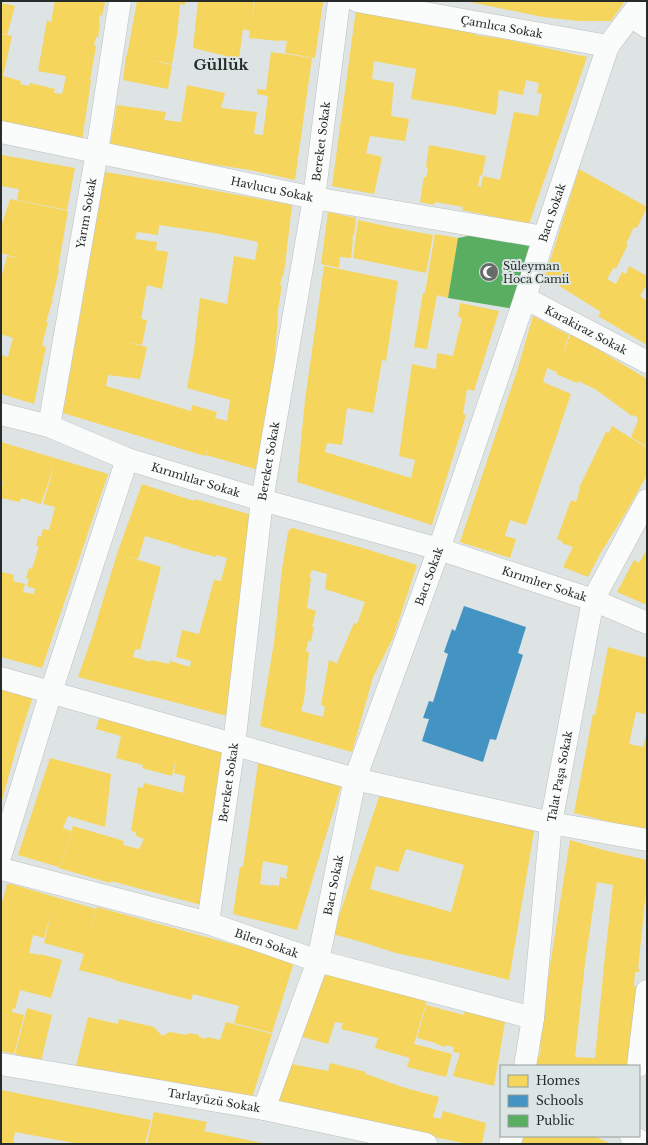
<svg xmlns="http://www.w3.org/2000/svg" width="648" height="1145" viewBox="0 0 648 1145" font-family="'Libre Baskerville',serif">
  <style>
    .homes { fill: #f6d55c; fill-rule: evenodd }
    .schools { fill: #4393c3 }
    .public { fill: #5aae61 }
    .lines { fill: none; stroke-linecap: round; stroke-linejoin: round }
    .street-casing { stroke: #bbbfbf; stroke-width: 23 }
    .street { stroke: #fafbfb; stroke-width: 22 }
    .labels { text-anchor: middle; dominant-baseline: central; stroke-width: 4; stroke-linejoin: round; paint-order: stroke }
    .street-label { font-size: 11px; fill: #272c2b; stroke: #dbe6e4 }
    .poi-label { font-size: 11px; fill: #272c2b; stroke: #dbe6e4; text-anchor: start }
    .district-label { font-size: 15px; font-weight: bold; fill: #272c2b; stroke: #dbe6e4 }
  </style>
  <rect width="100%" height="100%" fill="#dee3e3"/>
  <path class="homes" d="M55,1h45l5,2 -3,13 -2,-1 -1,8 1,1 -2,14 -2,-1 -2,8 2,1 -6,34 1,1 -9,59 -81,-14v-92l11,2 -9,40 18,5 -1,3 9,2 1,-3 25,6 -1,4 8,1 4,-18 -28,-5 9,-51 4,2z
    M137,1h49l-1,4 -5,-1 -3,31 -5,29 -22,-4 22,5 -4,24 -45,-9 3,-25 1,1z
    M198,1h56l-2,17 3,-17h64l4,1 -8,56 -30,-5 2,-12 -8,-1v1l-30,-3 1,-7 -7,-2 -4,30 -46,-11z
    M465,1h160l-14,20h-32l-36,-4z
    M1,3l14,3 -8,29 -6,-2z
    M356,10l77,16 30,4 13,4 -1,1 29,4 83,18 -58,167 -67,-14 1,-3 -28,-5 -1,3 -14,-3 4,-25 2,1 2,-10 -2,-1 3,-22 57,11 -4,20 -2,-1 -2,11 3,1 2,-11 17,4 14,-68 24,4 4,-22 -5,-1 2,-10 -13,-3 -3,15 -24,-5 -3,25 -43,-9 -42,-7 5,-30 -42,-8 -2,18 22,4 -3,33 18,3 -4,22 -35,-5 -4,17 16,4 -8,37 -42,-8z
    M271,52l41,6 -17,122 -45,-10 -40,-6 -100,-19 7,-40 49,7 -2,8 17,2 6,-37 38,8 -4,15 36,4 -3,22 9,1 5,-39 -11,-2v-5l9,1z
    M1,154l1,1 73,13 -8,42 -50,-10 2,-11 -18,-3z
    M579,169l68,38 -10,21 -3,-1 -8,17h2l-12,25 -2,-2 -7,12 9,5 6,-12 4,2 3,-8 18,10v8l-7,12 7,5v44l-49,-29 3,-4 -56,-35z
    M105,172l79,13 108,20 -7,60 -2,11h-1l-2,9h2l-5,31h1l-4,49 -7,44 -8,61 -53,-15 3,-10 -4,11 -142,-43zM159,225l55,8 44,9 -3,18 -21,-4 -7,48 -27,-6 -6,52 -7,38 43,12 -3,21 -12,-3 2,-6 -25,-7 -1,6 -85,-25 2,-11 32,4 7,-32 -22,-5 17,3 5,-25 -6,-1 6,-34 15,4 6,-37 -12,-2 1,-8 -22,-3 2,-7 21,3z
    M10,199l58,12 -10,58 1,1 -7,29h1l-7,23h2l-6,23 4,2 -12,57 -33,-10v-39l7,2 5,-19 -12,-4v-56l6,-22 14,3 -20,-6v-26z
    M328,212l28,6 -2,17h-1l-1,4h1l-2,19 -11,-1 -1,11 -18,-4z
    M358,220l37,8 38,7 -7,38 -73,-15z
    M435,234l23,4 -10,60 -11,-3 -10,54 -13,-2 9,-54h2z
    M324,266l74,15 -12,80 -4,-1 -9,53 -26,-5 -5,37 -15,-2 -2,9 86,26 4,-18 -16,-4 13,-92 24,5 1,-16 16,3 9,-38 -4,-2 2,-13 39,8 -25,80 -7,-2 -4,25 3,1 -34,110 -135,-43 8,-82z
    M533,316l36,19 -8,23 10,-25 76,46v68l-16,-10 7,-16 -1,-4 -3,-2 -2,1 -37,-27 -17,-8 -1,2 -21,-9 1,-2 -10,-4 -4,14 28,12 -45,131 -16,-5 -5,16 11,3 -6,19 -50,-16 57,-171z
    M612,426l35,22v27l-22,39 -25,40 -12,23 -25,-10 10,-20 -11,-4v-2l-5,-2 14,-39 5,2 4,-14h-1l27,-56 3,1z
    M1,442l107,32 -66,194 -41,-11v-85l13,3 -1,6 12,3 -2,8 11,2 1,-5 -8,-3 2,-7 -3,-1 3,-10 3,1 7,-23h-3l2,-10 3,1 2,-8 6,1 6,-23 -12,-3 12,-41 -14,41 -20,-6 -1,4 -19,-4v-8l3,-12 -3,8z
    M142,484l52,17 1,-2 65,18 -29,200 -153,-40 13,-37 26,-86zM145,536l34,10 2,-6 -2,7 37,10v-2l11,3 -6,23 -7,-1 -15,54 -17,-4 -6,27 24,6 -11,-3 2,2 -1,5 -20,-6 -1,3 -18,-4v2l-18,-5 2,-8 5,1 21,-83 -35,-11 12,3z
    M293,528l73,21 51,16 -24,73 -20,39 -21,75 -92,-26 14,-83 8,-74 6,-37 2,-3zM312,570l15,4 -2,15 40,13 -8,22 -3,-1 -17,40 11,5 -19,-8 -8,45 4,2 -2,10 -22,-6 3,-11 5,-48 -7,-2 4,1 2,-10h3l3,-14h-2l4,-16 -9,-3 4,-30 -2,-1z
    M647,549v56l-30,-13 17,-32 5,3z
    M608,647l39,11v44l-2,12 -9,-2 -7,32 14,3 4,-16v100l-73,-18 19,-99 2,1z
    M1,687l32,9 -16,50 -15,54 -1,-1z
    M100,715l127,33 -22,158 -94,-25 -1,2 -51,-15 14,-42 51,15 -1,4 16,4 5,-10 -8,-3v-4l-5,-1 7,-44 5,1 1,-5 51,13 -12,-3 2,-17 -11,-3 2,-14 -4,17 -30,-8 1,-3 -27,-7 5,-22 -25,-7z
    M259,757l84,23 -46,150 -64,-16 7,-47h3zM263,861l25,5 -2,10 1,1v2l-7,-2 -1,9 -8,-1v1l-11,-2z
    M50,758l61,16 -6,53 -37,-11 -5,12 8,3 -12,36 -41,-12 16,-48z
    M381,791l97,26 56,14 -25,149 -71,-18 -42,-9 -31,-10 -32,-9zM406,849l58,16 -13,47 -81,-23 6,-23 22,6z
    M570,840l37,11 40,9v22l-9,87h2l-1,3h-4l-1,14h4l-8,80h-97l2,-10 4,1 2,-10h-4zM597,882l16,3 -9,80 -9,93 -20,-1 10,-94z
    M7,884h4l85,25 -9,35 10,-37 193,53 3,5 -21,68 -38,-10 5,-17 -46,-12 -2,6 -77,-20 1,-5 -1,4 -35,-9 5,-16 -40,-11 8,-32 -8,27 -11,-3 -4,18 10,2 1,-1 22,6 -11,38 -31,-8 -5,19 -2,-1 -1,4 12,3 -10,39 -13,-3v-145z
    M319,971l109,25 -14,48 38,10 -6,23 -39,-10 3,-9 -35,-10 3,-10 -37,-9 2,-6 -8,-1 -7,22 -29,-8z
    M426,1005l38,10 2,-9 40,10 -12,70 -41,-10 7,-23 -7,-1 1,-5 -9,-2v2l-9,-3v-1l-19,-5z
    M27,1008l25,7 -11,46 -26,-7z
    M88,1017l30,7 1,-5 35,8 8,9 8,-4 17,3 1,-2 11,2v2l7,2 1,-2 13,3 6,-18 46,12 -21,67 -175,-35z
    M330,1063l36,9v2l36,13 37,10 -6,20 8,2 2,-8 43,12 -4,21h-14l-190,-39 13,-41 37,7z
    M1,1090l150,30 -6,24h-65l-65,-12 -2,10 2,1v1h-14z
    M154,1112l53,10 -3,9 63,13 -120,-1z
    M518,1136h76l17,8h-95z"/>
  <path class="schools" d="M464,606l62,21 -8,26 5,2 -27,85 -6,-1 -7,23 -61,-21 7,-22 -6,-1 6,-17 4,1 15,-48 -4,-2 8,-23 3,2z"/>
  <path class="public" d="M473,235h12l49,12 -20,62 -66,-11 10,-60z"/>
  <g class="lines">
    <defs>
      <g id="street">
        <path id="s1" d="M357,1l251,45 34,-45"/>
        <path d="M631,16l16,11"/>
        <path id="s2" d="M1,132l313,66 230,39"/>
        <path id="s3" d="M525,298l122,64"/>
        <path id="s4" d="M1,414l48,12 78,33 135,41 177,49 154,51 54,23"/>
        <path id="s5" d="M49,426l48,-274 23,-151"/>
        <path d="M1,678l354,101 196,44 96,17"/>
        <path d="M1,854l50,-162 76,-233"/>
        <path id="s6" d="M1,869l207,54 110,38 215,57"/>
        <path id="s7" d="M208,923l26,-178 28,-245 52,-302 25,-197"/>
        <path id="s8" d="M1,1064l263,45 162,35"/>
        <path id="s9" d="M525,1066l8,-48 18,-195 42,-223 54,-100"/>
        <path d="M638,1066l9,-75"/>
        <path id="s10" d="M264,1109l54,-148 37,-182 84,-230 86,-251 19,-61 64,-191"/>
        <path d="M631,1136l15,8"/>
        <path d="M510,1144l2,-8"/>
      </g>
    </defs>
    <use href="#street" class="street-casing"/>
    <use href="#street" class="street"/>
  </g>
  <defs>
    <symbol id="mosque-disc" viewBox="-11 -11 22 22"><circle r="9.5" fill="#676c6b" stroke="#dbe6e4"/><path d="M3.5-4.9A6 6 0 1 0 3.5 4.9A5 5 0 1 1 3.5-4.9Z" fill="#fff"/></symbol>
  </defs>
  <g fill-rule="evenodd">
    <use href="#mosque-disc" x="478" y="261" width="22" height="22"/>
  </g>
  <g class="labels">
    <g class="street-label">
      <text stroke="none"><textPath href="#s1" startOffset="147">Çamlıca Sokak</textPath></text>
      <text stroke="none"><textPath href="#s7" startOffset="790">Bereket Sokak</textPath></text>
      <text stroke="none"><textPath href="#s2" startOffset="277">Havlucu Sokak</textPath></text>
      <text stroke="none"><textPath href="#s10" startOffset="943">Bacı Sokak</textPath></text>
      <text stroke="none"><textPath href="#s5" startOffset="216">Yarım Sokak</textPath></text>
      <text stroke="none"><textPath href="#s3" startOffset="69">Karakiraz Sokak</textPath></text>
      <text stroke="none"><textPath href="#s7" startOffset="466">Bereket Sokak</textPath></text>
      <text stroke="none"><textPath href="#s4" startOffset="206">Kırımlılar Sokak</textPath></text>
      <text stroke="none"><textPath href="#s10" startOffset="559">Bacı Sokak</textPath></text>
      <text stroke="none"><textPath href="#s4" startOffset="570">Kırımlıer Sokak</textPath></text>
      <text stroke="none"><textPath href="#s9" startOffset="292">Talat Paşa Sokak</textPath></text>
      <text stroke="none"><textPath href="#s7" startOffset="142">Bereket Sokak</textPath></text>
      <text stroke="none"><textPath href="#s10" startOffset="235">Bacı Sokak</textPath></text>
      <text stroke="none"><textPath href="#s6" startOffset="276">Bilen Sokak</textPath></text>
      <text stroke="none"><textPath href="#s8" startOffset="216">Tarlayüzü Sokak</textPath></text>
    </g>
    <g class="poi-label">
      <text x="503" y="266">Süleyman<tspan x="503" dy="13">Hoca Camii</tspan></text>
    </g>
    <g class="district-label">
      <text x="221" y="64">Güllük</text>
    </g>
  </g>
  <rect width="648" height="1145" fill="none" stroke="#272c2b" stroke-width="4"/>
  <rect x="500" y="1065" width="140" height="72" fill="#dbe6e4" stroke="#939c9a"/>
  <rect x="508" y="1075" width="20" height="12" fill="#f6d55c" stroke="#939c9a"/>
  <text x="536" y="1085" font-size="12" fill="#272c2b">Homes</text>
  <rect x="508" y="1095" width="20" height="12" fill="#4393c3" stroke="#939c9a"/>
  <text x="536" y="1105" font-size="12" fill="#272c2b">Schools</text>
  <rect x="508" y="1115" width="20" height="12" fill="#5aae61" stroke="#939c9a"/>
  <text x="536" y="1125" font-size="12" fill="#272c2b">Public</text>
</svg>
